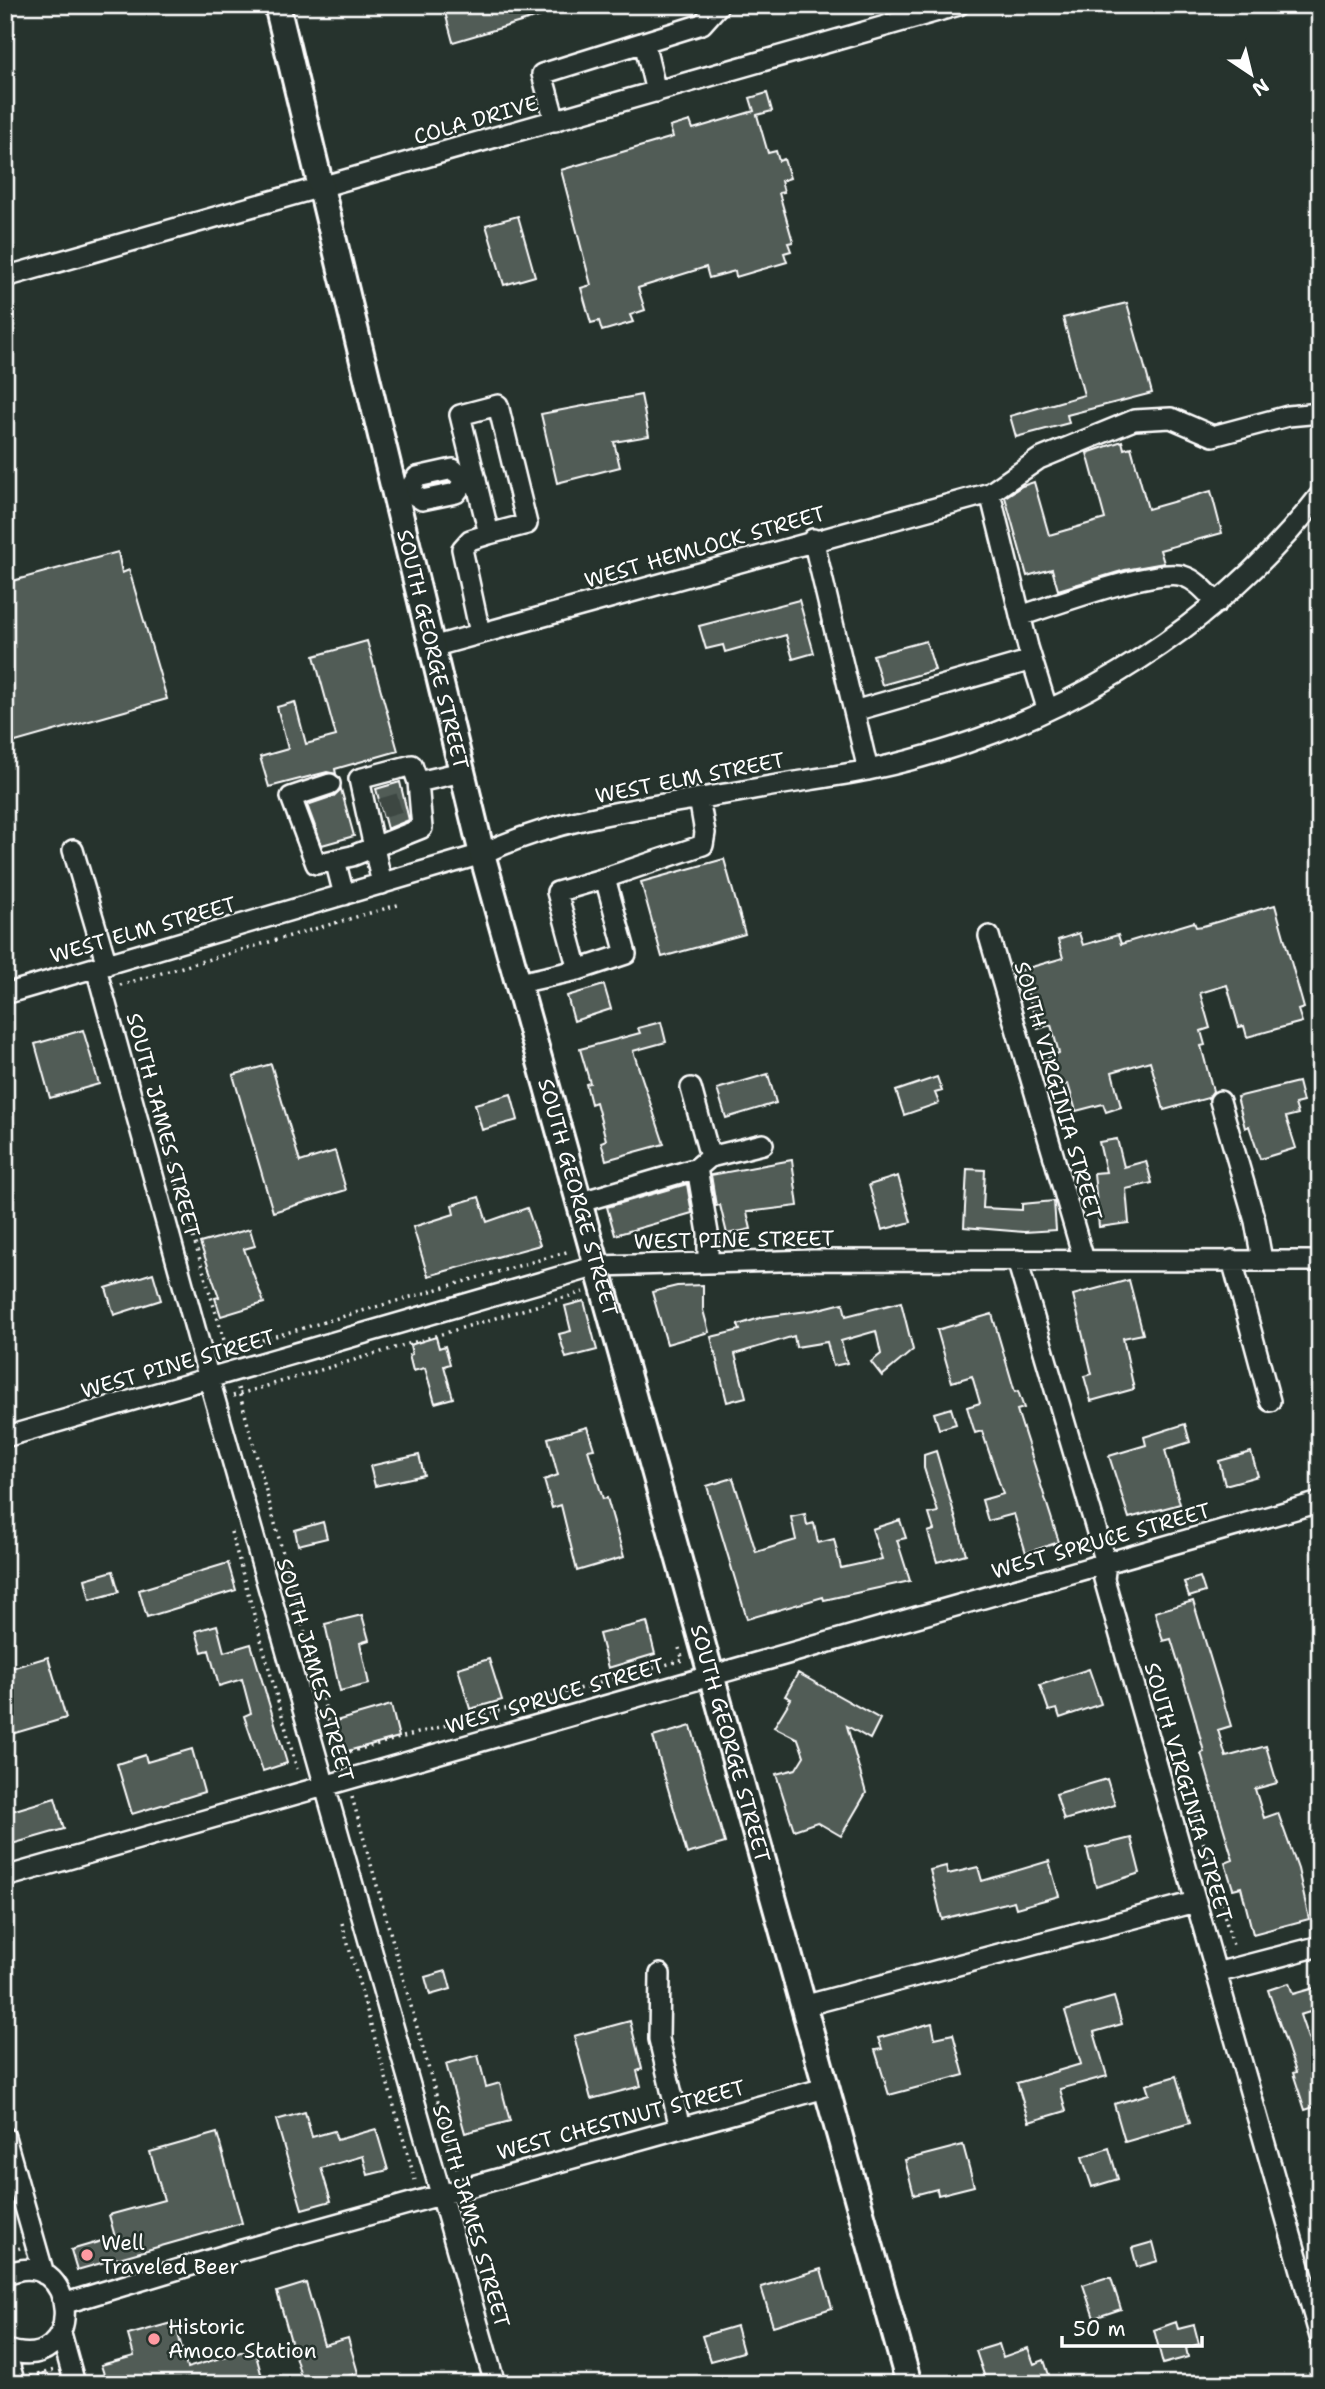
<svg xmlns="http://www.w3.org/2000/svg" width="1325" height="2389" viewBox="0 0 1325 2389" font-family="'Shantell Sans',sans-serif">
  <style>
    .building { fill: #515c57; stroke: #fff; stroke-width: 2 }
    .lines { fill: none; stroke-linecap: round; stroke-linejoin: round }
    .minor-tunnel { stroke: #3c4742; stroke-width: 19; stroke-dasharray: 19 10; stroke-linecap: butt }
    .minor-casing { stroke: #fff; stroke-width: 24 }
    .major-casing { stroke: #fff; stroke-width: 30 }
    .path { stroke: #fff; stroke-width: 3.5; stroke-dasharray: 2 5; stroke-linecap: butt }
    .minor { stroke: #26332d; stroke-width: 19 }
    .major { stroke: #26332d; stroke-width: 24 }
    .poi-dot { fill: #ff9aa2; stroke: #26332d; stroke-width: 2.5 }
    .labels { text-anchor: middle; dominant-baseline: central; stroke-width: 5; stroke-linejoin: round; paint-order: stroke }
    .street-label { font-size: 21px; fill: #fff; stroke: #26332d }
    .poi-label { font-size: 21px; fill: #fff; stroke: #26332d; text-anchor: start }
  </style>
  <rect width="100%" height="100%" fill="#26332d"/>
  <filter id="ink" filterUnits="userSpaceOnUse"><feTurbulence type="fractalNoise" baseFrequency=".0143" numOctaves="2"/><feDisplacementMap in="SourceGraphic" scale="14" xChannelSelector="R" yChannelSelector="G"/><feConvolveMatrix kernelMatrix="1 2 1 2 8 2 1 2 1" color-interpolation-filters="sRGB"/></filter>
  <g filter="url(#ink)">
    <path class="building" d="M443,5h121l1,4 -112,33z
      M767,93l5,18 -15,4 11,38 8,-2 3,10 5,-2 6,19 -9,3 3,11 -5,1 14,49 -5,1 3,8 -7,2 3,9 -51,15 -1,-6 -26,7 -3,-11 -68,21 7,22 -15,5 3,7 -31,9 -3,-10 -8,2 -10,-35 10,-3 -30,-115 112,-33 -3,-10 20,-6 3,8 61,-18 -4,-13z
      M518,216l17,60 -31,9 -18,-60z
      M1127,303l25,90 -85,22 2,8 -53,14 -6,-21 74,-21 -21,-77z
      M641,395l8,41 -35,6 6,25 -63,16 -16,-69z
      M1122,441l2,8 7,-2 17,62 63,-18 11,42 -62,17 4,13 -39,7 -67,20 -6,-21 -25,7 -22,-79 17,-11 12,-4 15,53 56,-16 -18,-66z
      M118,552l4,21 7,-3 38,129 -162,46v-162z
      M799,600l15,53 -21,6 -7,-24 -61,17 -2,-7 -17,4 -7,-23z
      M367,641l31,110 -63,18 1,5 -9,-2 -58,15 -9,-30 28,-8 -11,-42 18,-5 11,42 30,-8 -22,-80z
      M926,641l9,29 -53,15 -9,-30z
      M400,782l9,38 -22,9 -11,-40z
      M341,789l13,47 -32,9 -15,-40 27,-9z
      M724,859l21,75 -83,23 -21,-75z
      M1275,905l29,103 -6,2 4,12 -55,15 -3,-11 -5,1 -12,-42 -27,8 10,35 -9,3 4,14 -4,1 12,45 -5,7 -44,12 -14,-49 -38,11 9,35 -15,5 -3,-8 -27,7 -8,-27 -11,4 -9,-31 11,-4 -8,-28 -13,4 -17,-59 42,-12 -5,-18 21,-7 4,12 35,-10 3,9 73,-22 2,5 7,-1z
      M604,985l7,24 -37,12 -7,-25z
      M661,1022l5,20 -33,9 31,93 -58,16 -5,-18 5,-2 -10,-38 -5,2 -5,-20 4,-1 -10,-34 60,-16 -2,-5z
      M83,1030l16,54 -49,14 -15,-54z
      M271,1064l29,98 35,-11 11,39 -73,22 -40,-137z
      M768,1074l8,29 -50,15 -9,-29z
      M937,1077l5,14 -7,2 4,10 -35,12 -8,-24z
      M1298,1082l5,20 -8,2 3,10 -12,3 10,31 -36,11 -11,-33 -4,2 -8,-31z
      M511,1094l7,26 -36,10 -7,-26z
      M1117,1139l7,28 22,-6 6,22 -26,6 3,34 -30,4 -5,-54 12,-1 -7,-30z
      M792,1160l6,46 -51,6 4,17 -24,5 -7,-29 -4,1 -5,-31z
      M967,1169l18,1 -2,38 39,2v-6l32,-3 2,29 -32,2 -60,-5z
      M898,1176l13,46 -29,8 -13,-45z
      M687,1184l5,29 -77,22 -8,-28z
      M479,1197l8,25 40,-14 13,37 -112,31 -15,-49 41,-13 -2,-9z
      M250,1229l5,17 -11,3 20,54 -43,13 -6,-18 4,-1 -19,-54z
      M153,1273l8,27 -47,15 -8,-27z
      M1129,1280l14,54 -20,4 11,51 -43,12 -7,-25 8,-2 -19,-79z
      M703,1285v25l6,22 -42,12 -15,-52 25,-6z
      M584,1301l13,49 -31,8 -7,-24 12,-3 -6,-25z
      M901,1302l12,48 -31,26 -11,-14 10,-8 -5,-23 -35,10 6,22 -14,3 -6,-24 -31,5 -2,-11 -59,18 11,43 -19,5 -16,-65 29,-7 -2,-5 25,-8 52,-7 28,-7 3,13z
      M992,1314l23,78 3,-1 6,17 -7,2 42,132 -33,11 -12,-39 -26,7 -6,-21 21,-6 -21,-63 -7,2 -8,-26 13,-4 -8,-27 -20,6 -15,-52z
      M436,1337l3,11 6,-2 5,18 -6,2 9,32 -18,5 -10,-35 -12,3 -4,-16 3,-1 -2,-9z
      M951,1408l5,16 -17,5 -5,-16z
      M1185,1424l5,18 -25,8 15,54 -51,14 -20,-62 37,-11 -2,-8z
      M587,1427l7,22 -6,1 15,49 4,-1 17,59 -47,14 -16,-66 -9,3 -8,-28 14,-5 -10,-37z
      M936,1451l30,103 -29,8 -9,-30 6,-2 -5,-16 9,-2 -14,-44v-13z
      M1251,1452l7,24 -33,9 -6,-24z
      M419,1455l5,20 -49,11 -5,-20z
      M733,1478l23,74 40,-12 -5,-23 14,-3 2,11 7,-2 4,20 16,-4 7,29 41,-9 -10,-30 28,-9 6,18 -9,2 13,41 -86,19 -1,-3 -76,22 -40,-133z
      M323,1522l4,16 -29,7 -3,-15z
      M228,1563l8,27 -89,27 -8,-27z
      M113,1571l6,21 -29,8 -5,-21z
      M1200,1577l5,15 -16,5 -5,-15z
      M1193,1601l38,125 -13,4 8,27 40,-11 11,37 -22,6 9,29 14,-5 20,56 11,50 -56,15 -12,-47 -8,2 -8,-26 8,-3 -32,-107 3,-1 -11,-42 -22,-71 -8,2 -8,-29z
      M362,1615l7,25 -9,3 9,41 -29,7 -15,-67z
      M647,1622l8,32 -47,14 -9,-34z
      M217,1625l7,27 27,-8 36,119 -24,8 -19,-55 7,-3 -9,-34 -23,7 -10,-36 -7,2 -6,-21z
      M48,1657l18,61 -61,18v-66z
      M489,1659l13,41 -32,9 -12,-41z
      M1089,1669l12,35 -41,14 -3,-9 -8,2 -9,-26z
      M798,1673l82,46 -10,20 -23,-13 19,67 -25,43 -24,-14 -23,8 -18,-56 20,-5 8,-13 -6,-17 -24,-12 17,-28 -6,-3z
      M391,1705l8,32 -55,15 -8,-31z
      M691,1726l34,117 -38,11 -34,-117z
      M192,1749l12,43 -72,22 -15,-50 28,-9 2,7z
      M1107,1779l8,26 -51,15 -8,-26z
      M55,1798l9,31 -59,17v-33z
      M1131,1838l9,35 -44,14 -9,-38z
      M1049,1861l10,35 -43,12 -2,-7 -72,18 -12,-49 16,-4 2,8 30,-7 4,14z
      M446,1971l5,18 -21,6 -5,-18z
      M1289,1983l4,11 21,-6 6,16v5l-20,6 20,58v32l-15,5 -12,-37 3,-1 -28,-82z
      M1114,1997l8,27 -28,8 13,44 -47,13 6,22 -37,11 -12,-39 64,-19 -16,-53z
      M630,2021l12,48 -5,2 4,15 -50,13 -17,-63z
      M932,2023l3,15 18,-4 11,41 -75,20 -14,-45 7,-1 -4,-11z
      M478,2055l8,32 14,-4 10,38 -45,12 -19,-69z
      M1176,2076l14,47 -65,19 -11,-38 35,-10 -3,-9z
      M305,2112l7,25 22,-6 3,9 39,-11 12,41 -20,5 -5,-19 -42,12 10,33 -29,8 -26,-89z
      M217,2133l25,90 -165,47 -6,-20 44,-13 -6,-22 55,-15 -14,-48z
      M963,2145l11,41 -36,9 -1,-6 -23,6 -9,-35z
      M1109,2148l9,31 -26,8 -10,-30z
      M1153,2242l5,19 -21,6 -5,-19z
      M821,2269l11,39 -59,18 -12,-39z
      M1105,2278h6l10,31 -27,9 -11,-33z
      M306,2283l18,62 24,-7 10,35 -36,11h-19l-26,-92z
      M175,2322l12,46 67,-20 10,36h-157l-6,-19 33,-9 -6,-21z
      M1176,2322l2,7 16,-4 5,19 -13,4 2,9 -25,7 -9,-34z
      M736,2326l7,26 -33,9 -8,-25z
      M999,2344l4,13 25,-9 6,16 10,-4 8,24h-65l-11,-33z"/>
    <g class="lines">
      <path class="minor-tunnel" d="M381,808l24,-7"/>
      <defs>
        <path id="minor" d="M644,42l12,50
          M555,121l-13,-47 160,-50 17,-19
          M5,277l954,-272
          M498,405l29,119 -38,10 -29,-119z
          M465,481l-12,-12 -36,8 -9,14 14,9 34,-7 9,-12 11,-2
          M990,493l38,154 19,61
          M813,539l55,231
          M1020,616c32,-10 136,-49 163,-40 14,4 24,17 34,27
          M480,633l-18,-84 8,-9 19,-6
          M432,647l558,-154 49,-34 95,-39 37,-2 42,18 75,-20 32,-3
          M854,711l178,-51
          M330,784l-39,13 25,67 36,-8 70,-28 -4,-46 44,-10
          M73,850l34,115
          M335,860l9,35
          M382,884l-23,-105 53,-14 6,17
          M989,936l95,324
          M96,968l113,411 286,1005
          M578,970l-21,-78 48,-14
          M519,983l59,-13 48,-16 -21,-76 98,-33 2,-12 -6,-35
          M5,994l477,-140c79,-38 174,-48 261,-63 41,-8 84,-13 125,-21 177,-37 341,-132 452,-275
          M691,1088l19,69
          M1220,1101l35,120 7,39
          M697,1168l11,65v29
          M581,1202l116,-34 13,-11 53,-13
          M1017,1260l89,303 -2,16 216,758
          M1232,1260l38,141
          M5,1437l592,-171 217,-6 506,1
          M5,1877l1315,-375
          M1216,1973l104,-27
          M660,1974l-1,65 21,89
          M803,2006l392,-104
          M5,2137l39,137
          M5,2275c74,-35 84,105 0,74
          M66,2303l176,-53 583,-162
          M61,2333l14,51
          M5,2350l10,34"/>
        <g id="major">
          <path id="s1" d="M277,5l205,849 427,1530"/>
        </g>
      </defs>
      <use href="#minor" class="minor-casing"/>
      <use href="#major" class="major-casing"/>
      <path class="path" d="M120,985l281,-81
        M167,1150l60,200 343,-99
        M238,1388l100,367 345,-95 -4,-12
        M233,1396l350,-104
        M231,1532l66,237
        M1182,1768l52,181
        M352,1797l105,372
        M342,1923l73,257
        M5,2253l15,-5
        M43,2373l3,11
        M31,2377l23,-7
        M1275,2384l38,-11"/>
      <use href="#minor" class="minor"/>
      <use href="#major" class="major"/>
    </g>
  </g>
  <g class="poi-dot">
    <circle cx="87" cy="2255" r="7"/>
    <circle cx="154" cy="2339" r="7"/>
  </g>
  <g class="labels">
    <g class="street-label">
      <text transform="translate(476 120) rotate(-16)">COLA DRIVE</text>
      <text transform="translate(705 547) rotate(-16)">WEST HEMLOCK STREET</text>
      <text stroke="none"><textPath href="#s1" startOffset="663">SOUTH GEORGE STREET</textPath></text>
      <text transform="translate(690 778) rotate(-11)">WEST ELM STREET</text>
      <text transform="translate(143 930) rotate(-16)">WEST ELM STREET</text>
      <text transform="translate(1058 1091) rotate(74)">SOUTH VIRGINIA STREET</text>
      <text transform="translate(163 1125) rotate(75)">SOUTH JAMES STREET</text>
      <text stroke="none"><textPath href="#s1" startOffset="1230">SOUTH GEORGE STREET</textPath></text>
      <text transform="translate(734 1240) rotate(-1)">WEST PINE STREET</text>
      <text transform="translate(178 1364) rotate(-16)">WEST PINE STREET</text>
      <text transform="translate(1101 1541) rotate(-16)">WEST SPRUCE STREET</text>
      <text transform="translate(315 1670) rotate(74)">SOUTH JAMES STREET</text>
      <text transform="translate(555 1696) rotate(-16)">WEST SPRUCE STREET</text>
      <text stroke="none"><textPath href="#s1" startOffset="1797">SOUTH GEORGE STREET</textPath></text>
      <text transform="translate(1188 1792) rotate(74)">SOUTH VIRGINIA STREET</text>
      <text transform="translate(621 2120) rotate(-15)">WEST CHESTNUT STREET</text>
      <text transform="translate(471 2216) rotate(74)">SOUTH JAMES STREET</text>
    </g>
    <g class="poi-label">
      <text x="101" y="2243">Well<tspan x="101" dy="24">Traveled Beer</tspan></text>
      <text x="168" y="2327">Historic<tspan x="168" dy="24">Amoco Station</tspan></text>
    </g>
  </g>
  <rect width="1325" height="2389" fill="none" stroke="#26332d" stroke-width="28"/>
  <rect x="14" y="14" width="1297" height="2361" fill="none" stroke="#fff" stroke-width="2.5" filter="url(#ink)"/>
  <g transform="translate(1251 74) rotate(145)" stroke="#26332d" stroke-width="5" paint-order="stroke">
  <path d="M0-5L12 26L0 18L-12 26Z" fill="#ffffff"/>
  <text y="-10" font-size="19" font-weight="bold" text-anchor="middle" fill="#ffffff">N</text>
  </g>
  <path d="M1062 2336v10h140v-10" fill="none" stroke="#ffffff" stroke-width="3.5"/>
  <text x="1073" y="2336" font-size="21" fill="#ffffff" stroke="#26332d" stroke-width="5" paint-order="stroke">50 m</text>
</svg>
